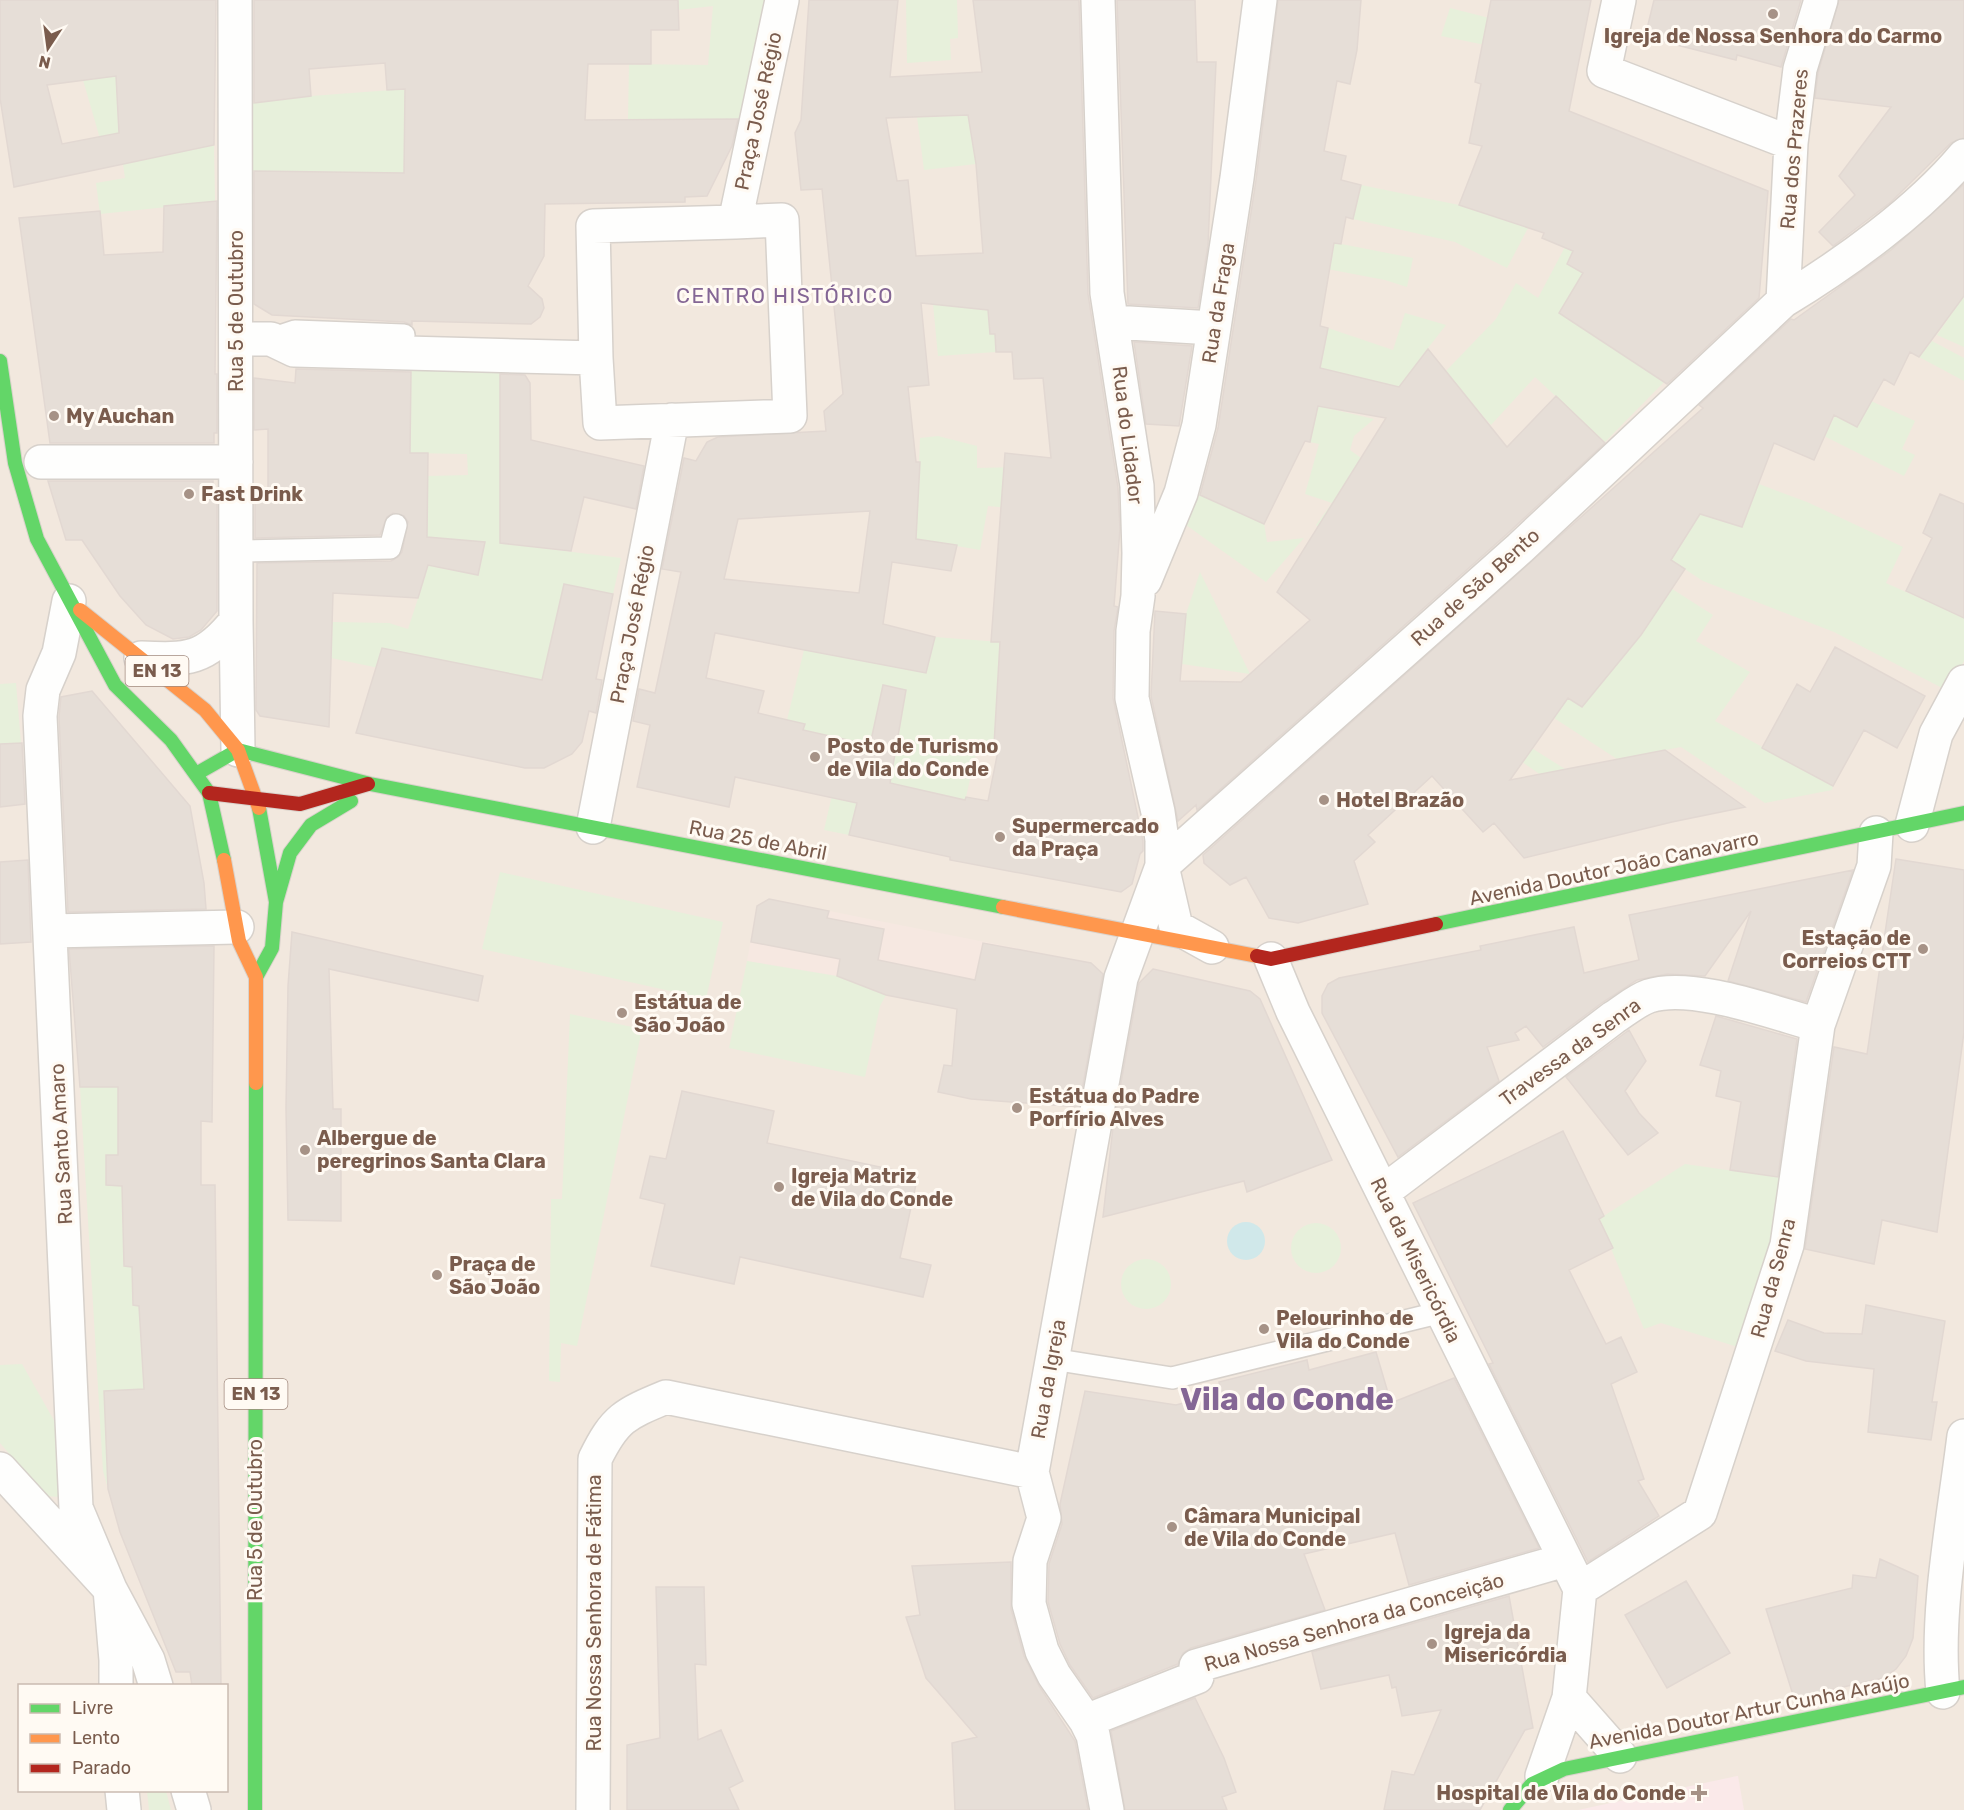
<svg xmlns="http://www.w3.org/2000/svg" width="1964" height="1810" viewBox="0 0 1964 1810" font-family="Rubik,sans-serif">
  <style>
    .residential { fill: #f2e8de; fill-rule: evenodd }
    .commercial { fill: #f6e8e1 }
    .medical { fill: #fae9e9 }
    .green { fill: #e7f0db; fill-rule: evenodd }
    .water { fill: #d0e8ea }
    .building { fill: #e6ded7; stroke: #e2d8d2; stroke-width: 1.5; fill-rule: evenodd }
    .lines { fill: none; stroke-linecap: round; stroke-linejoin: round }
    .lane-casing { stroke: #d7d1cb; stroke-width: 24 }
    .street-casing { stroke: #d7d1cb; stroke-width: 36 }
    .fast-casing { stroke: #d9d2cb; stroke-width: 16 }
    .slow-casing { stroke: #d9d2cb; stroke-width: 16 }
    .jam-casing { stroke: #d9d2cb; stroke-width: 16 }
    .lane { stroke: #fefefd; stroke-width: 21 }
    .street { stroke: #fefefd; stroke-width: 33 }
    .fast { stroke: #63d668; stroke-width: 14 }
    .slow { stroke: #ff974d; stroke-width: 14 }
    .jam { stroke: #b3261e; stroke-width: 14 }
    .poi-dot { fill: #a69286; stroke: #fffaf3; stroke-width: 2 }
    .labels { text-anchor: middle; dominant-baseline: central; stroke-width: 6; stroke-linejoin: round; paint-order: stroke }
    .shield { fill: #fffaf3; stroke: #a28b7f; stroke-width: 1.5 }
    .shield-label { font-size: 18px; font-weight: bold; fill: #7a5c4d }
    .poi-label { font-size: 20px; font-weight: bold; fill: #7a5c4d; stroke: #fffaf3; text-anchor: start }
    .street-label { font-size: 20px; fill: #7a5c4d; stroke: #fffaf3 }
    .neighbourhood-label { font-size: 21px; letter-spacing: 1.5px; fill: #846695; stroke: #fffaf3 }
    .town-label { font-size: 32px; font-weight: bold; fill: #846695; stroke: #fffaf3 }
  </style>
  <rect width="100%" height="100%" fill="#f9f5f0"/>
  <path class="residential" d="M0,0h1964v1810h-1964zM20,1686h206v104h-206z"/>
  <path class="commercial" d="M769,899l322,64 12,11 -10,55 -95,-21 -17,1 -234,-48 10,-55z"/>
  <path class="medical" d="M1738,1776l6,34h-166l159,-34z"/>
  <path class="green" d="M678,0h87l-23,119 -114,1 1,-56 79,1 5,-59 -35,4z
    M906,0h51l1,38 -8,1 1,21 -44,3z
    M1450,8l55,14 -5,26 -59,-12z
    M116,76l3,57 -18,9 -18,-62z
    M982,87l-6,77 -52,6 -7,-53 30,-1z
    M405,89l-1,84 -153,-2 2,-68 58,-7z
    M214,145l1,57 -115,12 -4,-31 29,-5 -2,-14z
    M1361,185l98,20 69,23 -21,40 -52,-26 -102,-23z
    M1895,234l28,27 41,19v67l-27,-12 20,-29 -53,-23 -30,-31z
    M1326,241l87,17 -6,29 -22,-7 -63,-12z
    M1565,247l8,4 -6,13 16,9 -23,40 104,69 -59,60 -70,-65 -44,48 -47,-52 52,-54 20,-36 22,15z
    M933,304l55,6 2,24h5l1,18 -58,4z
    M1405,313l41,12 -25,32 13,9 -26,23 -88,-21 8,-40 65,22z
    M1932,341l32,17v23l-45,-24z
    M411,366l89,3v174l121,15 -8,36 -49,-10 -22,97 -125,-26 -5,20 -81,-17 1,-36 57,1 19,6 18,-55 -21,-6 23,-63v-29l40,-1 -1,-21 -57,-1zM442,539l43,3 -7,33 -43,-8z
    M1871,401l44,20 -13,28 13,6 -11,21 -80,-40 11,-20 22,11z
    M1318,406l56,13 -20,17 -4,14 11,8 -1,105 -44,-38 16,-22 -27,-9 14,-50 -9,-2z
    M938,436l39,10v22l45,-1 -1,42 -33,-3 -8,44 -64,-11 4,-101z
    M1759,484l48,18 96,45 -17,36 78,35v43l-16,30 -114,-59 -131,-51 -32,-21 21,-32 -10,-19 60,18z
    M1198,494l66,29 3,19 37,-4 -38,44 -80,-57z
    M1200,572l50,102 -68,-10 4,-50z
    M1669,587l44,28 -17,26 54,31 -35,49 118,65 -1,4 -67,13 -84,-56 -64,12 -63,-41 14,-21 14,10z
    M935,637l65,5 -6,103 -15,-3 -15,63 -16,-4 1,-5 -86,-19 -14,58 -25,-5 11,-48 -32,-52 1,-6 -17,-4 17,-70 122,23zM876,718l24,5 -4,26 -26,-6z
    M16,683l5,60 -21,1v-60z
    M1522,742l43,27 59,64 -106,-74z
    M500,872l223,50 -17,77 -224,-50z
    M747,961l90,15 49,19 -6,11 -15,71 -136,-29z
    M570,1014l72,15 -65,317 -16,-3 -1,39 -11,-1 2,-182h11z
    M152,1048l-34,107h-11l15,31 2,80 8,1 1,38 6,1 8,83 -42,2 45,95 -43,-1 -4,-14 -23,-384h28z
    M1685,1164l105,15 -49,169 -80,-25 -17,6 -45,-110z
    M1291 1248a25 25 0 1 1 50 0a25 25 0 1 1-50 0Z
    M1121 1284a25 25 0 1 1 50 0a25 25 0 1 1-50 0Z
    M22,1364l34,60 4,73 -14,-1 -46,-53v-78z
    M147,1791h19l5,19h-22z"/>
  <path class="water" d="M1227 1241a19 19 0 1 1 38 0a19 19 0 1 1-38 0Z"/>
  <path class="building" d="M0,0h216l-2,145 -200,42 -14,-89zM116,76l3,57 -57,11 -15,-59z
    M254,0h424l1,30h-28v34h-63l-3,56 153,-1 -6,27 -25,50 -22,1v5l-140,2 -1,52 -16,30 14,13 2,9 -4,9 -9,7 -119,-3v4l-8,-3 -132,-7 -18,-11v-133l150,2 1,-84 -18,1 -2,-27 -76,6 2,27 -57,7z
    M809,0h89l-8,77 92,-5 -9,-72h106l9,294 30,194 2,41 -6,77 4,1 -4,24 -1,67 30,143v10l-3,3 -8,30 -11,8 -171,-32v-3l-101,-22 8,-32 -122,-26 -6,30 -92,-20 13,-62 -17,-4 6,-32 16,4 26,-121 -19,-3 22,-111 12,3 11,-19 11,-5 108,-6 -2,-20 19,-17 -21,-205 -21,1 -6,-57 6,-13zM968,115l8,49 7,89 -67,3 -8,-76 -11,1 -11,-63zM921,303l67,7 2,24h5l1,18h16l2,27 29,-1 8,80 -46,-5 -14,189h9l-6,103 5,1 -11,55 -22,-4 -1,3 -75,-17 16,-93 -23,-5 -13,60 -67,-15 2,-6 -47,-11 6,-22 -58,-13 9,-45 211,40 9,-36 -52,-13 9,-62 59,9 6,-26 -41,-6 4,-77h-4l-8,-75 21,-2zM870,511l-11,82 -135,-14 14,-60z
    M1117,0h78l2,62h19l-8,183 -10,63 -70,-4z
    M1278,0h83l-4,50 -7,34 -13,-3 -13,70 22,5 -5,24 20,5 -8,34 -7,-2 -5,27 -7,-1 -14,83 8,2 -8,40 79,19 29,-38 79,98 49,-51 49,47 -98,91 -310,276 -1,-5 -18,16 -27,-125 4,-85 31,3 -6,67 61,1 69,-62 -33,-28 109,-174 -68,-12 -8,36 -5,-1 -41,83 -64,-29 18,-67 38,-248z
    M1491,0h100l-22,111 199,80 -9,107 -92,86 -108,-71 24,-40 -16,-9 6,-13 -31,-13 2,-5 -85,-28 23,-59 -13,-3 12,-59 -6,-2z
    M1654,0h147l-20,67 -44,-12 -1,5 -91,-23z
    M1839,0h125v138l-13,5 -60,59 -58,44 -14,-14 36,-37 -16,-19 52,-69 -76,-9 3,-25z
    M1964,184v112l-45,61 -9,-5 -16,33 -10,-6 -27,48 -23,-12 -20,45 -40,-17 -32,84 -42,-13 -29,46 14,9 -44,66 -59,72 -14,-9 -58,82 155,-30 80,57 -73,15 -148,36 -30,-35 -11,9 -51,-56 -64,59 7,7 -21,19 14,43 -70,19 -29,-5 -23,-41 -16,8 -26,-22 -1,-8 500,-447 -4,-3 92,-86 3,1 97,-70z
    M217,201l-2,173h2v59h-3v10h-164l-31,-225 81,-7 4,44 59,-3 1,-46z
    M1134,342l58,4 -13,80 -33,-2z
    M296,369l115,3 -1,81h18l-1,84 58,5 -7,33 -50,-10 -10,33 -85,-5 -4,134 -69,-11 -4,-6 1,-147 134,-2 7,-4 4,-5 6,-30 -4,-6 -11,-3 -6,4 -7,18 -125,3v-47h13v-62l-14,1v-52l41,5z
    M500,374l25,1 5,8 1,57 113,26 -8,43 -52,-12 -13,54 -71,-8z
    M48,481h165v11h4v119l-16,19 -12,7 -16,2 -27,-14 -26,-29 -38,-56h-16z
    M1940,494l24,10v114l-58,-27 26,-53 -9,-5z
    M564,584l49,10 -17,85 6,1 -6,33 -7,-2 -7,31 -10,12 -28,14h-19l-169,-35 26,-85 160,32z
    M1835,647l90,49 -28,52 -33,-18 -31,56 -71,-38 35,-64 13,8z
    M92,691l98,115 14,77 2,26 -138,3 -9,-195 2,-20z
    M22,743l3,61 -25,3v-63z
    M1896,859l68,11v162l-27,200 -55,-12 -8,44 -69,-15 29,-202 33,7z
    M28,860l3,82 -31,2v-82z
    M1853,870l-47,132 -78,-21 23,-70 -46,65 -38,-2 -30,6 -34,22 -60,45 -17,-21 -11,7 4,7 -32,7 12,34 -101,76 -76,-144v-17l6,-12 11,-6 142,-28 -1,-4 94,-19 10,46 55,-13 -10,-45z
    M769,899l60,12 -2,7 57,11 -6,31 97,20 8,-37 108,20 12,11 -24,133 -108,-8 -33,-7 6,-27 8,1 5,-57 -71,-14 -49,-19 3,-17 -89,-17 6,-36z
    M292,932l191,44 -5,25 -149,-32 4,140h8v112l-53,-1 -2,-112 2,-122z
    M214,946l-2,176 -11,-1v64h14l6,501h-29l-2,-14h-14l-56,-140 -12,-43 -4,-98 40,-2 -5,-83 -6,-1 -1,-38 -8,-1 -2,-80 -16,-1v-30h12v-68h-38l-11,-138z
    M1153,969l97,22 10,8 72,161 -85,32 -3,-11 -141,36 10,-90 26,-144z
    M1716,1016l81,23 -19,138 -48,-7 11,-68 -25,-6 5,-25 -21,-6z
    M1629,1030l17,31 -21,30 14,22 19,20 -30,22 -62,-78z
    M682,1091l92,20 -7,32 151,32 -18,83 31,7 -8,32 -183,-40 -6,27 -83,-18 14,-62 -25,-6 10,-42 16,3z
    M1563,1131l41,85 -5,3 14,29 -44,22 37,74 15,-7 16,35 -26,12 33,95 -6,2 21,35 -71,46 -99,-198 4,-1 -80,-160z
    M1866,1305l79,16 -13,81h5l-6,38 -63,-8 6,-63 -68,-8 -31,-10 13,-31 36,13 38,1z
    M1376,1352l15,51 63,-25 85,170 -130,37 -14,-52 -91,21 21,56 -134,38 -8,5 -5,11 -85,34 -23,-33 -10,-21 -12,-42 1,-38 13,-40 -2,-20 25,-113 91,14 46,-12 -3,-11 88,-22 2,10z
    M1880,1559l38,17 -5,62 -7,18 -10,13 -13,9 -89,20 -28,-89 86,-21 1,-13 23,3z
    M1011,1562v47l13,47 15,30 36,55 13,69h-133l-3,-67 25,-6 -51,-59 -20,-61 14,-2 -8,-49z
    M1686,1581l44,72 -63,35 -42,-73z
    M656,1587h48l2,78 -11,-1 3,76 23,-10 22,51 -14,7 10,22h-112v-65l33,-7z
    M1509,1596l24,132 -8,2 -45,80h-96l8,-39 22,4 27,-65 -39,6 -6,-29 -4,1 -3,-13 -68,14 -9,-37z
    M1195,1698l29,60 12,34 -14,5 5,13h-102l-14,-79z"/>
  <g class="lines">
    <defs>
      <path id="lane" d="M271,339l24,-8 109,4
        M237,551l153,-3 6,-23
        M1052,1359l120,19 270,-66"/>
      <path id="street" d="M235,0l1,621 2,129
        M1098,0l9,293 30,193 2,67 -1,43 -5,35 -1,67 26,114 4,28v26l14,61 36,20
        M1619,0l-15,71 187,72
        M1783,301l8,-158 9,-74 21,-69
        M1112,322l101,6
        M236,339h35l23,11 302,8 4,65 190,-7 -8,-196 -47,2 47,-222
        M596,358l-3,-132 142,-4
        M41,462h195
        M1145,580l36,-87 18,-68 38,-247 23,-178
        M69,601l-10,52 -16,37 -3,26 36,792 34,81 6,71v26
        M141,658c47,2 64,2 95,-37
        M1912,825l24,-91 28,-52
        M593,827l79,-407
        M50,931l187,-4
        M1271,959l22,53 287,577 -11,109 -27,78
        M1383,1192l230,-174c11,-7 24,-18 36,-22 43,-14 125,17 169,29
        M0,1469l110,120 38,71 8,26
        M1580,1589l120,-76 87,-268 31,-220 56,-159 2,-33
        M1943,1692c-8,-81 11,-174 21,-256
        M1569,1698l51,58
        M1086,1721l111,-44 -1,-11 369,-106
        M122,1790l2,20
        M188,1790l6,20
        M593,1810l2,-351c20,-41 30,-45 71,-62l366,75
        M1107,1810l-14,-75 -7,-14 -32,-46 -12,-24 -13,-47 1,-43 14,-43 -12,-46 89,-494 41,-112 358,-318 263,-247c61,-37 135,-90 181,-145"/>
      <path id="fast" d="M0,361l15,102 22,76 78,146 56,55 38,53 15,67
        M196,774l42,-24 132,34 633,123
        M276,902l14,-49 21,-28 40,-24
        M1436,924l528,-111
        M256,977l16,-29 4,-46 -17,-94
        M255,1810l1,-727
        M1510,1810l22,-26 32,-15 400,-82"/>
      <path id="slow" d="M80,610l125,100 33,40 21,58
        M224,860l15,81 17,36v106
        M1003,907l254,49"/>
      <path id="jam" d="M209,793l91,11 68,-20
        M1257,956l14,3 165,-35"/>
    </defs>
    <use href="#lane" class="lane-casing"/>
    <use href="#street" class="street-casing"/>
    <use href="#fast" class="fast-casing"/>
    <use href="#slow" class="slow-casing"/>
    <use href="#jam" class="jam-casing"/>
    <use href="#lane" class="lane"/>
    <use href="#street" class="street"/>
    <use href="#fast" class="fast"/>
    <use href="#slow" class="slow"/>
    <use href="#jam" class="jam"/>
  </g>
  <g class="poi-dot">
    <circle cx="1773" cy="14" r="6"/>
    <circle cx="54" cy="416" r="6"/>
    <circle cx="189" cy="494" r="6"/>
    <circle cx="815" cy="757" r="6"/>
    <circle cx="1324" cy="800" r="6"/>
    <circle cx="1000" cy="837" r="6"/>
    <circle cx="1923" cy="949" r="6"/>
    <circle cx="622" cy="1013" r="6"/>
    <circle cx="1017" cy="1108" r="6"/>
    <circle cx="305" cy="1150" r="6"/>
    <circle cx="779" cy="1187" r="6"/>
    <circle cx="437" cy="1275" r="6"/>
    <circle cx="1264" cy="1329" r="6"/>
    <circle cx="1172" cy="1527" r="6"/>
    <circle cx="1432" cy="1644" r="6"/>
    <path d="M1696 1784h6v6h6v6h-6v6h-6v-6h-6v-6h6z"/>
  </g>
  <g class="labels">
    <g class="shield">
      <rect x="125.5" y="656" width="63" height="30" rx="4.5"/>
      <rect x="224.5" y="1379" width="63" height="30" rx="4.5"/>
    </g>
    <g class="shield-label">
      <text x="157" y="671">EN 13</text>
      <text x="256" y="1394">EN 13</text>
    </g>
    <g class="poi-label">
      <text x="1773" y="36" text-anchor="middle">Igreja de Nossa Senhora do Carmo</text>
      <text x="66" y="416">My Auchan</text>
      <text x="201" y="494">Fast Drink</text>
      <text x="827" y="746">Posto de Turismo<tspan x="827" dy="23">de Vila do Conde</tspan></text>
      <text x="1336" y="800">Hotel Brazão</text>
      <text x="1012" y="826">Supermercado<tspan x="1012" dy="23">da Praça</tspan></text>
      <text x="1911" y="938" text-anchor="end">Estação de<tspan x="1911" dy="23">Correios CTT</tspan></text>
      <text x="634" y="1002">Estátua de<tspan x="634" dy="23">São João</tspan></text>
      <text x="1029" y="1096">Estátua do Padre<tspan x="1029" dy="23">Porfírio Alves</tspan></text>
      <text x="317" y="1138">Albergue de<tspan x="317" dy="23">peregrinos Santa Clara</tspan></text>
      <text x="791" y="1176">Igreja Matriz<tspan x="791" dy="23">de Vila do Conde</tspan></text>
      <text x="449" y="1264">Praça de<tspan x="449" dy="23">São João</tspan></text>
      <text x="1276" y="1318">Pelourinho de<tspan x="1276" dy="23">Vila do Conde</tspan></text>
      <text x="1184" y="1516">Câmara Municipal<tspan x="1184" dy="23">de Vila do Conde</tspan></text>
      <text x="1444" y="1632">Igreja da<tspan x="1444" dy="23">Misericórdia</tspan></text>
      <text x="1686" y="1793" text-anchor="end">Hospital de Vila do Conde</text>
    </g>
    <g class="street-label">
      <text transform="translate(758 111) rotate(-78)">Praça José Régio</text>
      <text transform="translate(1794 149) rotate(-85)">Rua dos Prazeres</text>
      <text transform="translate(1218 303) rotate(-81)">Rua da Fraga</text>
      <text transform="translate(236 311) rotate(-90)">Rua 5 de Outubro</text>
      <text transform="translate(1128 435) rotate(83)">Rua do Lidador</text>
      <text transform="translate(1475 587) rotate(-42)">Rua de São Bento</text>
      <text transform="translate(632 624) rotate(-79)">Praça José Régio</text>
      <text transform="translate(758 840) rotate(11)">Rua 25 de Abril</text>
      <text transform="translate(1614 868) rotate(-12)">Avenida Doutor João Canavarro</text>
      <text transform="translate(1570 1052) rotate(-36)">Travessa da Senra</text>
      <text transform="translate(61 1144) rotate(-93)">Rua Santo Amaro</text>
      <text transform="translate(1416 1260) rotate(64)">Rua da Misericórdia</text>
      <text transform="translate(1773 1278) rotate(-75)">Rua da Senra</text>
      <text transform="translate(1048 1379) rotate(-80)">Rua da Igreja</text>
      <text transform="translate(255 1520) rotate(-90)">Rua 5 de Outubro</text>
      <text transform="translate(594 1613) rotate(-90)">Rua Nossa Senhora de Fátima</text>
      <text transform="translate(1354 1622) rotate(-16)">Rua Nossa Senhora da Conceição</text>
      <text transform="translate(1749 1711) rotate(-11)">Avenida Doutor Artur Cunha Araújo</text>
    </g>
    <g class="neighbourhood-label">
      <text x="785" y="295">CENTRO HISTÓRICO</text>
    </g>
    <g class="town-label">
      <text x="1287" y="1399">Vila do Conde</text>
    </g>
  </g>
  <rect x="18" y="1684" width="210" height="108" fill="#fffaf3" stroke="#cabbb1" stroke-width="1.5"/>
  <rect x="30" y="1704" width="30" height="9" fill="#63d668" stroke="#cabbb1" stroke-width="1.5"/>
  <text x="72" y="1714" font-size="18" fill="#7a5c4d">Livre</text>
  <rect x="30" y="1734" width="30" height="9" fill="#ff974d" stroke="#cabbb1" stroke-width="1.5"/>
  <text x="72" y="1744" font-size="18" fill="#7a5c4d">Lento</text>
  <rect x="30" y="1764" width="30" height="9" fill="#b3261e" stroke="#cabbb1" stroke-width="1.5"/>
  <text x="72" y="1774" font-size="18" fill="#7a5c4d">Parado</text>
  <g transform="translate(48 48) rotate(193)" stroke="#fffaf3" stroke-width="4.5" paint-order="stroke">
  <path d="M0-4.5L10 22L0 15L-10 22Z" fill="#7a5c4d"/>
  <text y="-9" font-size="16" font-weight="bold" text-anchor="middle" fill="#7a5c4d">N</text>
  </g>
</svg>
